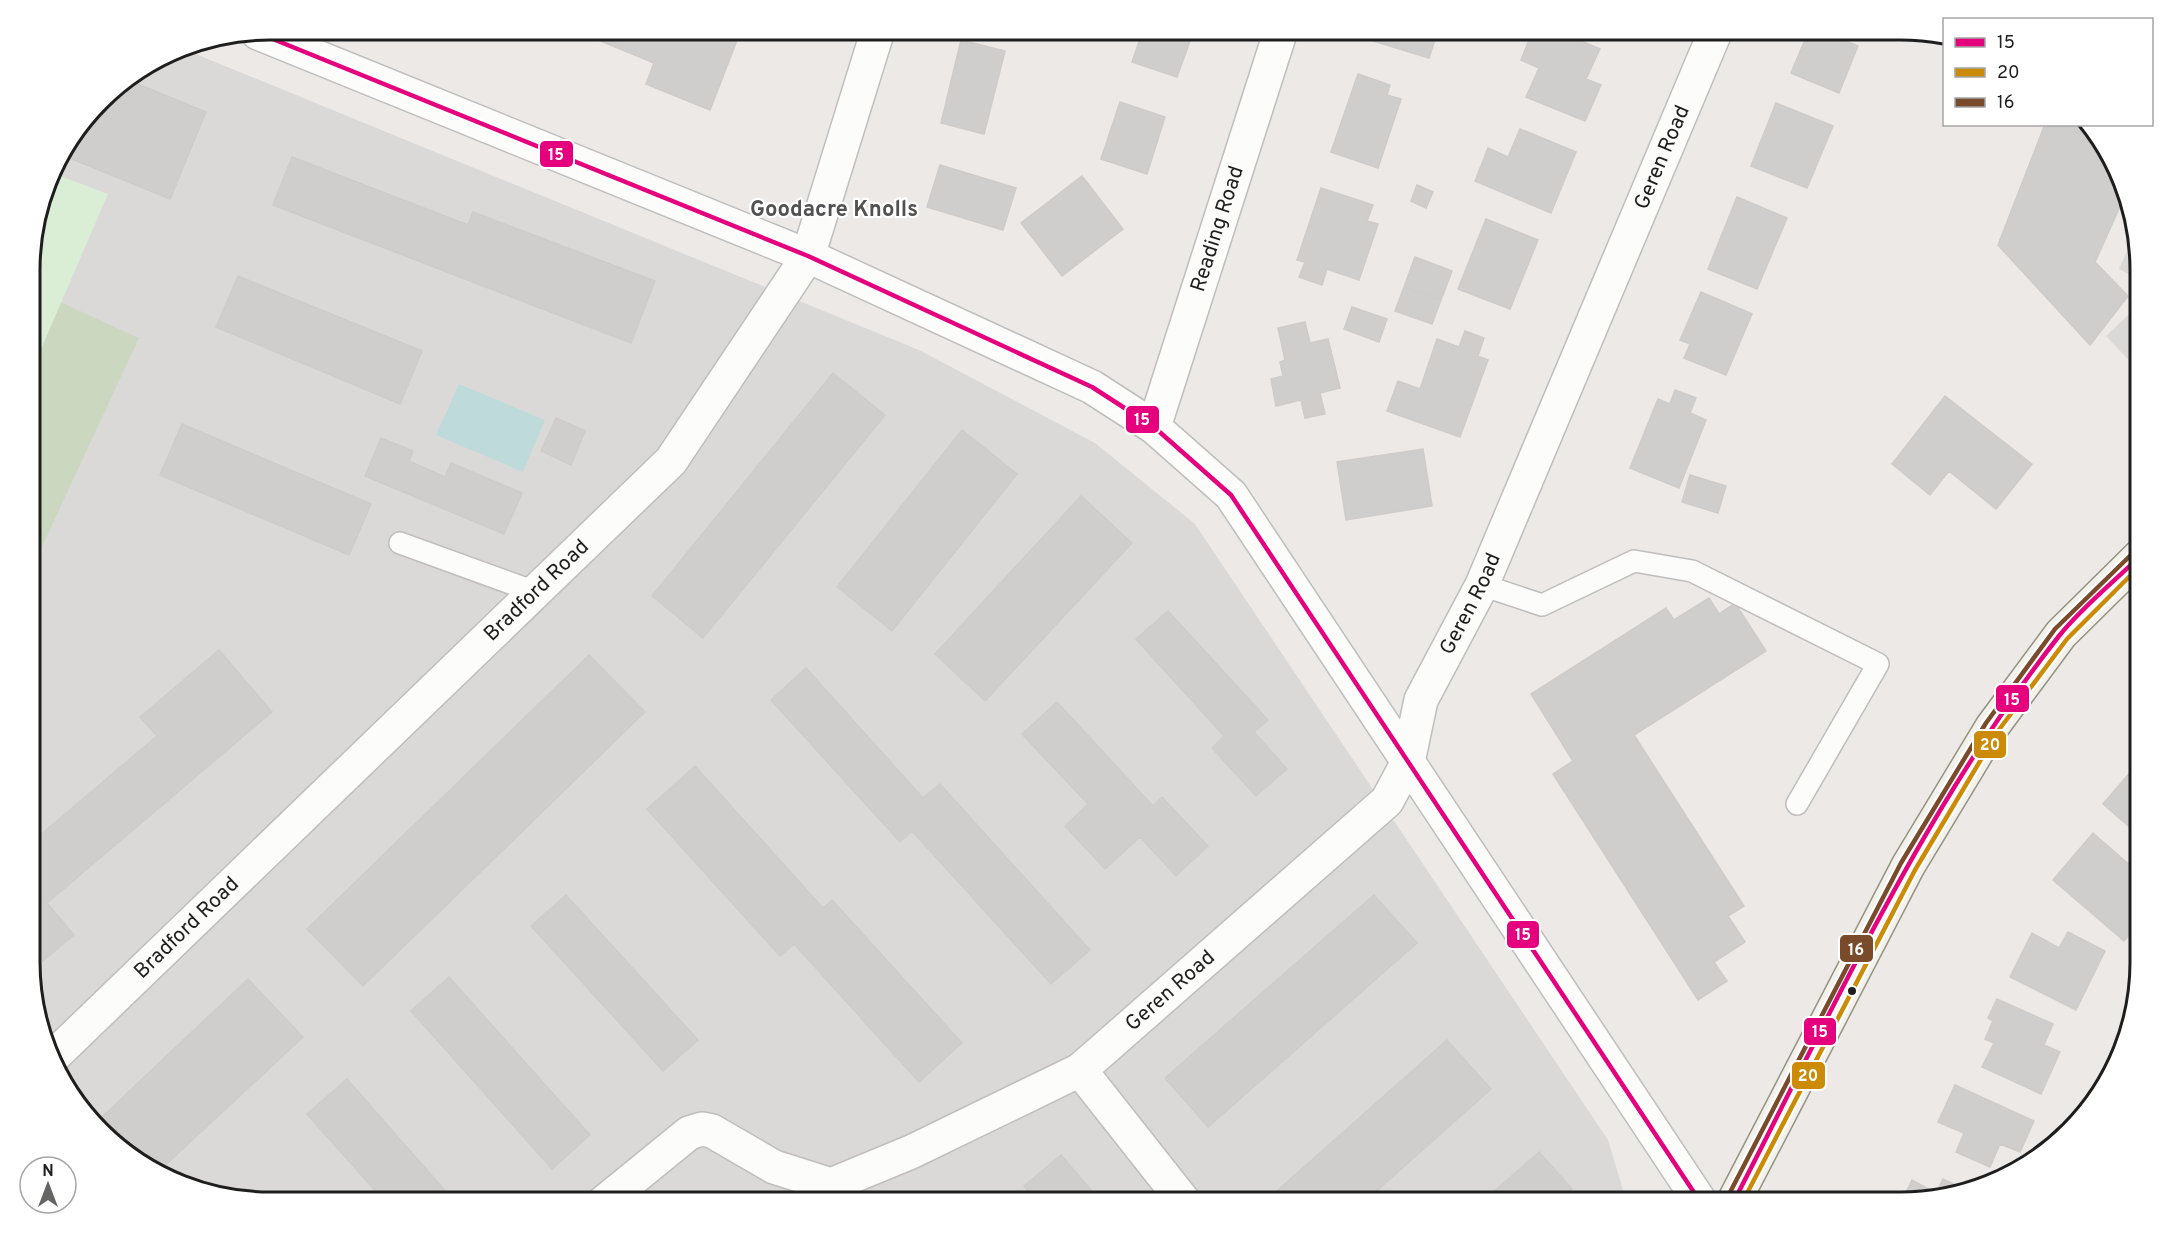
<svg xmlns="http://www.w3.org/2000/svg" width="2171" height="1233" viewBox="0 0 2171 1233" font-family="Overpass,sans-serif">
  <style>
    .residential { fill: #dbd9d8 }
    .religious { fill: #dad9d8 }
    .forest { fill: #ccd7bf }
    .park { fill: #d9eed5 }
    .water { fill: #bedadb }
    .building { fill: #d0cecc; stroke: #cfcbc9; stroke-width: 1.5 }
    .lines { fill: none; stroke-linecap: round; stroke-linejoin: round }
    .lane-casing { stroke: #bfbebd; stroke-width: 24 }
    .street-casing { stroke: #bfbebd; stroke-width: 36 }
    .secondary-casing { stroke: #949281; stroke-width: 36 }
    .lane { stroke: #fcfcfb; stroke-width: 21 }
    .street { stroke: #fcfcfb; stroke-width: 33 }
    .secondary { stroke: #f2f1eb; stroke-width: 33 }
    .bus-1-casing { stroke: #fff; stroke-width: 9 }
    .bus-2-casing { stroke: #fff; stroke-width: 9 }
    .bus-3-casing { stroke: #fff; stroke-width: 9 }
    .bus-1 { stroke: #e5007d; stroke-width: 4.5 }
    .bus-2 { stroke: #cc8b06; stroke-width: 4.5 }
    .bus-3 { stroke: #7a4b2a; stroke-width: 4.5 }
    .bus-dot { fill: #1e1e1e; stroke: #fff; stroke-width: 2 }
    .labels { text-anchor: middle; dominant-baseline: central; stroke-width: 4.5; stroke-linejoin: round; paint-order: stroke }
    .street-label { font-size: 21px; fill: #1e1e1e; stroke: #fff }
    .neighbourhood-label { font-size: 22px; font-weight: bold; fill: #515151; stroke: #fff }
    .rim { fill: none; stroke: #1e1e1e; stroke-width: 3 }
    .line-badge { stroke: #fff; stroke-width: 2 }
    .badge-label { font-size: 16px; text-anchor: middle; font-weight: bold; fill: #fff }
  </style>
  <rect width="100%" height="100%" fill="#ece9e7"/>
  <path class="residential" d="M181,48l738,302 176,93 100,81 413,616 19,63h-1356l-62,-8 -58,-24 -80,-75 -39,-103v-753l23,-76 57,-74z"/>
  <path class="religious" d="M2136,231l4,24v25l-21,-11z
    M2140,296v76l-34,-36 33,-31z"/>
  <path class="forest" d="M32,289l107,49 -107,230z"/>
  <path class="park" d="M52,173l56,21 -76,176v-130z"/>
  <path class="water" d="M459,384l86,36 -22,52 -87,-37z"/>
  <path class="building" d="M574,30h167l-31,80 -64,-26 8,-21z
    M1143,30h51l-17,47 -45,-15z
    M1373,30h65l-9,28 -59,-18z
    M1533,30h22l45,19 -14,30 15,6 -16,36 -59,-24 13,-29 -18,-8z
    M1809,30h38l-4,10 15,6 -19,47 -48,-20z
    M961,40l44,11 -21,83 -43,-11z
    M1358,74l32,11 -3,10 14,4 -23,69 -47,-16z
    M128,80l78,32 -36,87 -108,-44 50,-65z
    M1120,102l45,15 -18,57 -46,-15z
    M1776,103l57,23 -26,62 -56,-22z
    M2045,124h42l14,13 26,54 -32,71 33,34 -38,49 -92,-100z
    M1520,129l56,23 -25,61 -76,-32 13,-33 20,9z
    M292,157l176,68 5,-13 182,69 -24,62 -358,-138z
    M940,165l76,23 -13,42 -76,-23z
    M1082,176l41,53 -61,47 -41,-53z
    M1417,185l16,7 -7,16 -15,-7z
    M1321,188l52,17 -6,16 11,3 -19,56 -32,-11 -5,16 -23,-8 6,-15 -8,-2z
    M1737,197l50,21 -30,71 -49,-20z
    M1486,219l52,21 -28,69 -52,-20z
    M1415,257l37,14 -11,29 -37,-13z
    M238,276l184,75 -22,53 -184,-77z
    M1404,287l37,13 -9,24 -37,-13z
    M1701,292l51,22 -26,61 -42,-17 6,-14 -10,-4z
    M1352,307l35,12 -8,23 -35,-13z
    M1305,322l5,21 18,-4 12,49 -20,5 5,21 -20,4 -4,-18 -25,6 -5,-27 12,-3 -3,-14 5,-2 -7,-32z
    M1465,331l19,7 -6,18 10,4 -28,77 -73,-26 11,-30 22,8 17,-50 22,8z
    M833,373l52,42 -182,223 -51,-42z
    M1675,390l21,8 -6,15 16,7 -27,68 -49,-20 28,-69 12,5z
    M1945,396l87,68 -36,45 -47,-38 -19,24 -38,-31z
    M556,418l29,13 -14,34 -30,-14z
    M182,424l189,80 -22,51 -189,-80z
    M962,430l55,44 -125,157 -55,-44z
    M381,438l32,13 -4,10 36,16 6,-14 71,30 -18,41 -139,-58z
    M1423,449l9,57 -86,14 -9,-58z
    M1690,475l36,11 -8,27 -36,-11z
    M1081,496l51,47 -147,158 -50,-47z
    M1709,598l10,16 16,-11 31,48 -132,84 110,171 -16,10 17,26 -31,20 13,19 -29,19 -145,-226 20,-13 -42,-67 135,-86 8,12z
    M1168,611l100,109 -14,12 33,37 -31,27 -44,-48 12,-12 -88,-97z
    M219,650l53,62 -225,191 27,32 -42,35v-128l125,-106 -17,-19z
    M589,655l56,57 -282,274 -56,-57z
    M806,668l117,130 17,-14 150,166 -39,34 -139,-153 -12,11 -129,-142z
    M1057,702l96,104 9,-9 46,49 -32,30 -36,-39 -35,32 -40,-43 23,-22 -66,-70z
    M695,766l128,142 9,-8 130,143 -43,39 -125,-138 -14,12 -133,-147z
    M2132,770l8,7v59l-37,-32z
    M2093,833l47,41v48l-16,19 -71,-61z
    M566,895l132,145 -35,31 -132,-145z
    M1374,895l43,48 -209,184 -43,-49z
    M2068,932l37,19 -29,59 -66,-33 22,-44 27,15z
    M449,977l141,158 -38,34 -141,-158z
    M248,979l55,58 -146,136 -54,-57z
    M1997,999l56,25 -9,21 16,7 -19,42 -59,-27 12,-24 -9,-4 8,-18 -5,-3z
    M1447,1040l44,49 -128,114h-94l-2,-3z
    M347,1079l109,124h-70l-79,-89z
    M1955,1085l79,36 -14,31 -20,-8 -10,23 -34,-15 8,-19 -26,-11z
    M1539,1152l33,37 -16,14h-75z
    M1061,1155l41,48h-63l-15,-17z
    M1943,1179l19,9 -46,15h-15l11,-23 24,13z"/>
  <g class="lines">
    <defs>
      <path id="lane" d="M400,543l135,49
        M1482,585l60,20 92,-44 58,10 186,93 -81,140"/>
      <g id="street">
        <path d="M258,33l550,223 284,131 62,40 77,68 470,708"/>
        <path id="s1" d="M1154,427l127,-397"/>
        <path id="s2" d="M55,1055l616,-594 137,-205 70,-226"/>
        <path id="s3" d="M1080,1070l307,-269 21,-39 13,-62 61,-115 234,-555"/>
        <path d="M603,1203l86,-70 13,-4 10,2 62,36 57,18 80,-33 169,-82 105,133"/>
      </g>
      <path id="secondary" d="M1733,1203l175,-337 84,-139 69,-93 79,-78"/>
    </defs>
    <use href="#lane" class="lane-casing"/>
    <use href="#street" class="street-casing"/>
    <use href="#secondary" class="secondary-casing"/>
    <use href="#lane" class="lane"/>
    <use href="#street" class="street"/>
    <use href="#secondary" class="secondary"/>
    <defs>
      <path id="bus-1" d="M258,33l550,223 284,131 62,40 77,68 470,708
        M1733,1203c100,-193 191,-396 326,-567 23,-29 55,-54 81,-80"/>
      <path id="bus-2" d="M1742,1203l173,-333 83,-139 69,-92 73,-73"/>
      <path id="bus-3" d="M1726,1200l175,-337 85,-140 69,-94 80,-78"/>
    </defs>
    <use href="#bus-1" class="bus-1-casing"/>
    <use href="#bus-2" class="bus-2-casing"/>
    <use href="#bus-3" class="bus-3-casing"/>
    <use href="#bus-1" class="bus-1"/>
    <use href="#bus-2" class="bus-2"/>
    <use href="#bus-3" class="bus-3"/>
  </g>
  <circle class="bus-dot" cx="1852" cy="991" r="5"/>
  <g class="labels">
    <g class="street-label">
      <text stroke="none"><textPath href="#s3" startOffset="1110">Geren Road</textPath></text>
      <text stroke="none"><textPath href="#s1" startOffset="208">Reading Road</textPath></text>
      <text stroke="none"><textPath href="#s2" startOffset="669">Bradford Road</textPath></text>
      <text stroke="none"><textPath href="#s3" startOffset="624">Geren Road</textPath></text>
      <text stroke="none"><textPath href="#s2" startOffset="183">Bradford Road</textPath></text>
      <text stroke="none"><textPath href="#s3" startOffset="120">Geren Road</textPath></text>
    </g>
    <g class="neighbourhood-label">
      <text x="834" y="210">Goodacre Knolls</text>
    </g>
  </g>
  <path d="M0 0H2171V1233H0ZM270 40H1900A230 230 0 0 1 2130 270V962A230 230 0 0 1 1900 1192H270A230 230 0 0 1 40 962V270A230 230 0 0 1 270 40Z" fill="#fff" fill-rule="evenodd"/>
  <path class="rim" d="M270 40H1900A230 230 0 0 1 2130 270V962A230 230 0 0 1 1900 1192H270A230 230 0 0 1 40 962V270A230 230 0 0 1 270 40Z"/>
  <g class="line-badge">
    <rect x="539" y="140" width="35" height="28" rx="6" fill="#e5007d"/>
    <rect x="1125" y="405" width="35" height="29" rx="6" fill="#e5007d"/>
    <rect x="1995" y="684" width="35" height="29" rx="6" fill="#e5007d"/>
    <rect x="1973" y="730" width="34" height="29" rx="6" fill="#cc8b06"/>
    <rect x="1506" y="920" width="34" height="29" rx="6" fill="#e5007d"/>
    <rect x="1839" y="934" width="35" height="29" rx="6" fill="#7a4b2a"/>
    <rect x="1803" y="1017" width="34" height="29" rx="6" fill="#e5007d"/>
    <rect x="1791" y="1061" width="35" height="29" rx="6" fill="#cc8b06"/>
  </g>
  <g class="badge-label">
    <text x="556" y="160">15</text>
    <text x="1142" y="425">15</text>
    <text x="2012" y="705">15</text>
    <text x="1990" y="750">20</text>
    <text x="1523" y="940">15</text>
    <text x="1856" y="955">16</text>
    <text x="1820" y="1037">15</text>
    <text x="1808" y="1081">20</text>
  </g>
  <rect x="1943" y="18" width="210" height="108" fill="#ffffff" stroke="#a5a5a5" stroke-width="1.5"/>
  <rect x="1955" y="38" width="30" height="9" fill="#e5007d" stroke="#a5a5a5" stroke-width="1.5"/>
  <text x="1997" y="48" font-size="18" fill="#1e1e1e">15</text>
  <rect x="1955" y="68" width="30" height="9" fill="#cc8b06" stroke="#a5a5a5" stroke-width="1.5"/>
  <text x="1997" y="78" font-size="18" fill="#1e1e1e">20</text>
  <rect x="1955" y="98" width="30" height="9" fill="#7a4b2a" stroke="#a5a5a5" stroke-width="1.5"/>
  <text x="1997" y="108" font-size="18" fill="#1e1e1e">16</text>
  <g transform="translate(48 1185)"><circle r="28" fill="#ffffff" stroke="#a5a5a5" stroke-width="1.5"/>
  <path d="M0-4.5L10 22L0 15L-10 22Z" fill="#666564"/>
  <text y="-9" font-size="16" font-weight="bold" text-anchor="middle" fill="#1e1e1e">N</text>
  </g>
</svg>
